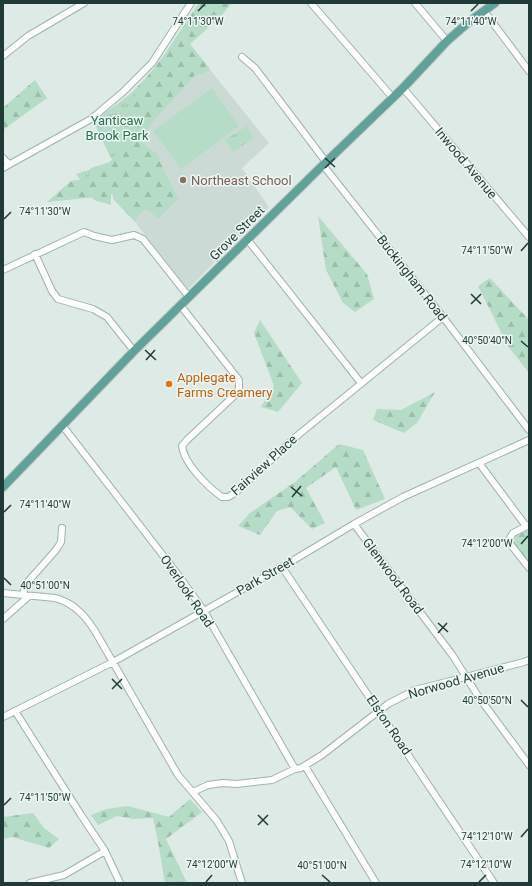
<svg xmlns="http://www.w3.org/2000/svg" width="532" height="886" viewBox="0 0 532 886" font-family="Roboto,sans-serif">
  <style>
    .built { fill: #ccdad5 }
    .grass { fill: url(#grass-tufts) }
    .forest { fill: url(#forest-firs) }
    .pitch { fill: #b5dcc6 }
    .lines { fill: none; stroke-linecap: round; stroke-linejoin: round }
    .minor-casing { stroke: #a1b2ae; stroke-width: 8 }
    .major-casing { stroke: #bcc4c3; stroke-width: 10 }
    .minor { stroke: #fff; stroke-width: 6 }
    .major { stroke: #60a19a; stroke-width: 8 }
    .ticks { fill: none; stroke: #1f3a37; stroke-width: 1.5 }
    .education-dot { fill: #8d6e63; stroke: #eef7f4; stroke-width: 1.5 }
    .food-dot { fill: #e8710a; stroke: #eef7f4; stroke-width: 1.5 }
    .labels { text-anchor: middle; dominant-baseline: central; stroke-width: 3; stroke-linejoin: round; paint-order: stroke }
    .park-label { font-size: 13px; fill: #28724f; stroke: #eef7f4 }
    .street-label { font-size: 13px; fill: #1f3a37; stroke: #eef7f4 }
    .education-label { font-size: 13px; fill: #785e54; stroke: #eef7f4; text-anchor: start }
    .food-label { font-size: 13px; fill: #c56008; stroke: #eef7f4; text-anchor: start }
    .ticks-label { font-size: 10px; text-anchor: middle; fill: #1f3a37; stroke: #eef7f4; stroke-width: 3; stroke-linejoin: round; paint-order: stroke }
  </style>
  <defs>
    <pattern id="grass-tufts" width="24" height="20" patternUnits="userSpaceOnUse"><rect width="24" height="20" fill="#b5dcc6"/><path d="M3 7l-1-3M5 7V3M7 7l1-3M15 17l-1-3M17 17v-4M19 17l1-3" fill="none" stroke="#9bbeab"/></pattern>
    <pattern id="forest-firs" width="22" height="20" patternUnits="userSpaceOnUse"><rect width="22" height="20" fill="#b5dcc6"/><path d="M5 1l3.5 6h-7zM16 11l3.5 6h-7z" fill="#9bbeab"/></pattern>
  </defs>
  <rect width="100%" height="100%" fill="#deeae6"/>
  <path class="built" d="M199,56l70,87 -27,25 27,39 -81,82 -53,-67 -4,-83z"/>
  <path class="grass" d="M199,3h32l-9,12 -32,29 -59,95 -20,53v13l-17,-5 -18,-26 37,-12 -20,-41c19,-13 38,-26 53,-42 21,-23 36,-51 53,-76z
    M246,126l8,12 -21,14 -8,-12z"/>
  <path class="forest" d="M199,3h32l-9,12 -32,29 20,25 -6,4 -9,2 -44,49 -11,17 18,14 2,7 18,37 -20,20 -8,-8 -1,1 -4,-3 -7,7 -3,6 -21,-22 -2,-7 -3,7 -12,-3 -50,5 24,-21 17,-3 3,-10 19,-6 7,-9 14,-30 1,-17 5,-19 9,-9 16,-20z
    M35,80l12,18 -44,32v-22z
    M318,216l49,58 7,25 -19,13 -12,-9 -17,-33z
    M490,278l39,42v53l-21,-27 -30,-60z
    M260,320l42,63 -24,29 -17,-5 13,-21 -20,-53z
    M435,392l-18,31 -13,10 -31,-13 4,-11 24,1z
    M339,444l24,6 22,49 -29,11 -20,-43 -30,21 19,35 -13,6 -22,-22 -13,4 -17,24 -22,-9 12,-13 45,-31z
    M529,530v33l-15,-19 1,-8z
    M190,799l12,13 -36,27 21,44h-22l-7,-41 -5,-24 -19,1 -17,-3 -19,9 -7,-10 15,-6 22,-3 41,11z
    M33,813l11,15 15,11 -10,9 -37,-11 -9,2v-22z"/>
  <path class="pitch" d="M212,88l27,38 -58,43 -28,-38z"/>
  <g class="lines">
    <defs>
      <path id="minor" d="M311,3l82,95
        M415,3l32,38
        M484,11l45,60
        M3,56l25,-20 56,-33
        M242,57l13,11 71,94
        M403,88l126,149
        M3,158l6,6
        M323,165l120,152 86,113
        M3,168l88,-49 32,-27 29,-29 39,-60
        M247,239l114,144
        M35,254l17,37 6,8 35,10 14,8 27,34
        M3,270l81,-38 10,4 18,4 22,-5 9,4 46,58
        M181,306l58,74v8l-3,6 -49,46 -5,6c2,18 26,41 40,51h6l7,-4 63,-58 145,-118
        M62,425l117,151 25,35 91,158
        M479,463l47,63
        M354,524l99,132 25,40 51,69
        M529,525l-16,8 -5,8 21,27
        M282,567l212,316
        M3,593l52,5c21,5 34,22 44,40l79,137 39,46 12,20 13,42
        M23,596l2,-11 31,-35 5,-8 1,-14
        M3,619l26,-23
        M15,711l66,104 24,36 15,32
        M3,717l110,-55 169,-95 72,-43 49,-27 126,-57
        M305,766l71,117
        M193,792l15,-7 15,-2 14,1 35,-4 23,-11 6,-1 21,-13 66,-51 27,-14 109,-28 5,-2
        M30,883l34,-8 41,-24"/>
      <path id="major" d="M3,487l131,-136 189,-186 80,-77 44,-47 23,-20 25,-18"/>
    </defs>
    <use href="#minor" class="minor-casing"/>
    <use href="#major" class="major-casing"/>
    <use href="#minor" class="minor"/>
    <use href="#major" class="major"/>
  </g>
  <path class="ticks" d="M198,11l7,-7M471,11l7,-7M325,158l10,9M325,168l10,-10M4,219l7,-7M521,251l7,-8M471,294l10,10M471,304l10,-10M521,341l7,6M145,350l11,10M146,360l9,-10M291,487l11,9M292,497l9,-11M4,512l7,-7M521,544l7,-8M4,578l7,7M438,623l10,9M438,633l9,-10M112,679l10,10M112,689l10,-10M521,700l7,7M4,805l7,-7M258,815l10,10M258,825l10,-10M521,837l7,-8M322,875l8,7M206,882l6,-7M479,882l7,-7"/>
  <circle class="education-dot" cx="183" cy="180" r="4"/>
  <circle class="food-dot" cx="169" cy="384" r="4"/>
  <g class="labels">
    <g class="park-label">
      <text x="117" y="120">Yanticaw<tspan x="117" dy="15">Brook Park</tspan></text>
    </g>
    <g class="street-label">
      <text transform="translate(466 163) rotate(50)">Inwood Avenue</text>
      <text transform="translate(237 233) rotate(-45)">Grove Street</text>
      <text transform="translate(412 278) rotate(52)">Buckingham Road</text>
      <text transform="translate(264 465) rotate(-42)">Fairview Place</text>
      <text transform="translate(265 576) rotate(-30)">Park Street</text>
      <text transform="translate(393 576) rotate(53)">Glenwood Road</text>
      <text transform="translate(187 591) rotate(56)">Overlook Road</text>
      <text transform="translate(456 681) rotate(-16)">Norwood Avenue</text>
      <text transform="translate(389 725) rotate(56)">Elston Road</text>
    </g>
    <g class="education-label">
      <text x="191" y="180">Northeast School</text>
    </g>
    <g class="food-label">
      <text x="177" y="377">Applegate<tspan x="177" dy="15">Farms Creamery</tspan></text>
    </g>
  </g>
  <g class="ticks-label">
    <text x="198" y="25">74°11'30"W</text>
    <text x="471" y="25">74°11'40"W</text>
    <text x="45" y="215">74°11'30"W</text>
    <text x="487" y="254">74°11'50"W</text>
    <text x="487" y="344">40°50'40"N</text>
    <text x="45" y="508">74°11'40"W</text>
    <text x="487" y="547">74°12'00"W</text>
    <text x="45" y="589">40°51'00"N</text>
    <text x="487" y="704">40°50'50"N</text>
    <text x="45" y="801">74°11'50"W</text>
    <text x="487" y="840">74°12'10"W</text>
    <text x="212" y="868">74°12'00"W</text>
    <text x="486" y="868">74°12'10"W</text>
    <text x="322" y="869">40°51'00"N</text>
  </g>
  <rect width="532" height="886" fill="none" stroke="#1f3a37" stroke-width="8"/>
</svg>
